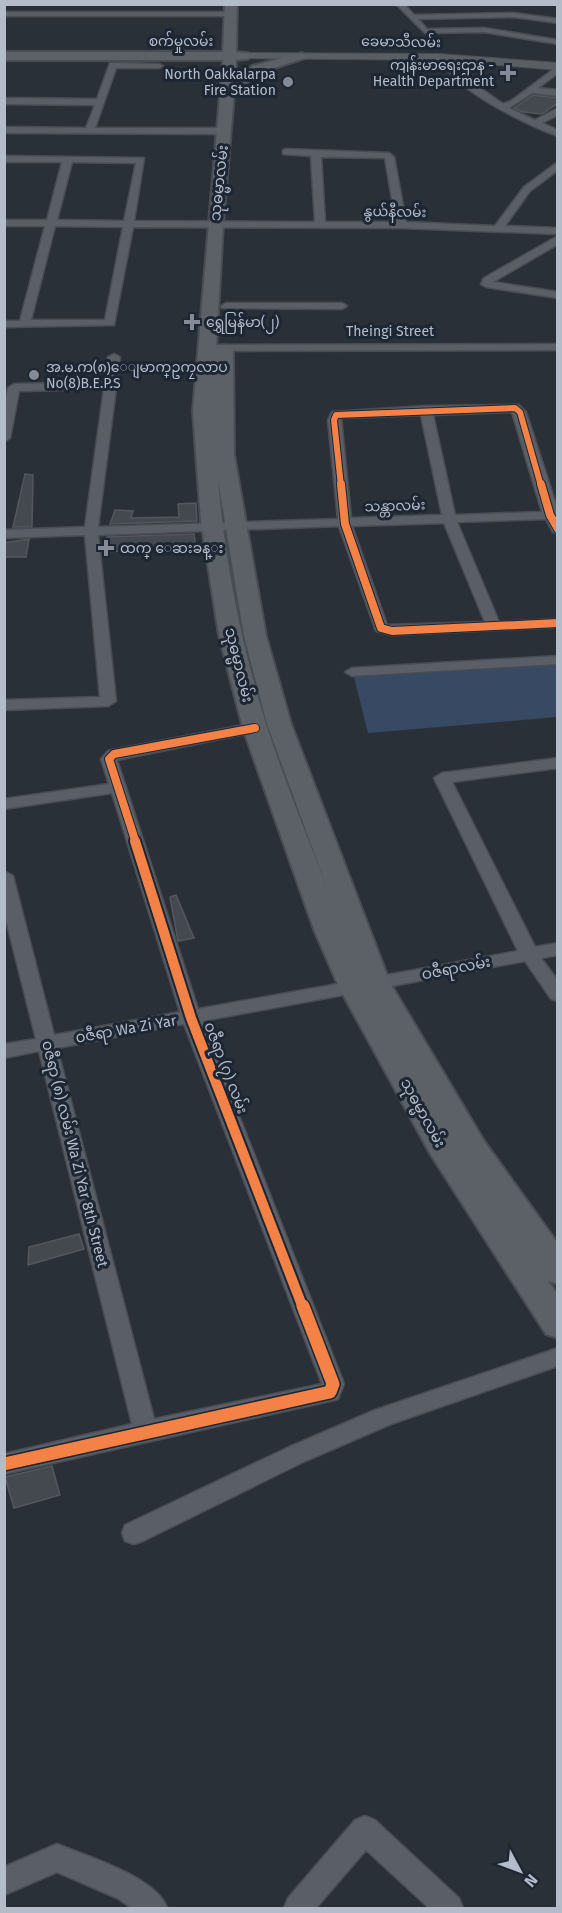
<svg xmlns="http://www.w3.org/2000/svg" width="562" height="1913" viewBox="0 0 562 1913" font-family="'Fira Sans','Noto Sans Myanmar',sans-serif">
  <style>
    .water { fill: #384963 }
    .building { fill: #444950; stroke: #52575f; stroke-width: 1.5 }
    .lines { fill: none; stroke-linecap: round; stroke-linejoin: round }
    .street-casing { stroke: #484c53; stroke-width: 3 }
    .secondary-casing { stroke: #484c53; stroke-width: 2 }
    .primary-casing { stroke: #484c55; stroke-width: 4 }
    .street { fill: #5a5e66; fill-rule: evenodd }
    .secondary { fill: #595d64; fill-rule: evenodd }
    .primary { fill: #5c6168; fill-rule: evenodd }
    .cycleway-far3-casing { stroke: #1d2633; stroke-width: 8 }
    .cycleway-far2-casing { stroke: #1d2633; stroke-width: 10 }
    .cycleway-far1-casing { stroke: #1d2633; stroke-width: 14 }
    .cycleway-casing { stroke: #1d2633; stroke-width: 16 }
    .cycleway-far3 { stroke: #f48246; stroke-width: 6 }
    .cycleway-far2 { stroke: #f48246; stroke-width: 8 }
    .cycleway-far1 { stroke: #f48246; stroke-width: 10 }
    .cycleway { stroke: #f48246; stroke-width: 13 }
    .poi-dot { fill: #848b96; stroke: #1d2633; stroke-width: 2 }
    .labels { text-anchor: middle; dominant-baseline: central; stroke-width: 6; stroke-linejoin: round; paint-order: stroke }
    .far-street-label { font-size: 14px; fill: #b4bcc9; stroke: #1d2633 }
    .far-poi-label { font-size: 14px; fill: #b4bcc9; stroke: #1d2633; text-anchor: start }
    .street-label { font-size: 15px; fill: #b4bcc9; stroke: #1d2633 }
  </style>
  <rect width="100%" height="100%" fill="#2a3038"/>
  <path class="water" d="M557,665v52l-189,16 -14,-56z"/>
  <path class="building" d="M533,95l25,3v5l-16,11 -19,-2 -9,-4z
    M25,474l8,1 -1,52h-19z
    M196,503l1,18 -87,3 5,-14 18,1 -2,7 48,-1 -1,-13z
    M194,534l2,13 -94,5 5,-15z
    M29,539l-3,18h-22v-14z
    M176,895l18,43 -16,3 -8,-44z
    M79,1234l5,15 -56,16 1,-18z
    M52,1466l8,29 -46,13 -9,-31z"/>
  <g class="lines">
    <defs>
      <path id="street" d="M396,4h8l10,11 100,-2 44,6v4l-44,-6 -96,2 9,10 57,-1 74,12v4l-74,-12 -59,1z
        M4,12h226l4,2 -4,2h-226z
        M441,56h6l23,25 33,23 8,-3 47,-35v7l-20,15 20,2v6l-26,-3 -23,15 26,12 23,-12v7l-16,8 16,7v6c-27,-9 -115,-51 -117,-80z
        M110,63l49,1 4,2 -4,2h-43l-21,60h130l5,3 -5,3 -221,-1v-6l82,1 9,-23 -91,-1v-6l93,1z
        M286,149l103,4 5,4 12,65 89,4 29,-39 34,-25v8l-28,21 -25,35 53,2v6l-156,-6 -269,-1 -19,98 -110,2v-6h16l25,-95h-41v-6h43l15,-58h-58v-6l140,2 -10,63 181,1 -4,-66 -28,-2v-4zM321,157l64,1 11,64h-71zM72,162l64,1 -12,58 -67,-1zM55,226l68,1 -18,93h-74z
        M558,236v8l-65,38 65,10v6l-72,-11 -5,-3 3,-6z
        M226,303h116l5,3 -5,3 -120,-1 -1,-2z
        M558,344v6l-353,1 -6,-3 6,-3z
        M114,354l6,3 -22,170 240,-8 -10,-99 4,-8 94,-6 93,-1 7,7 32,99v22l-5,-1 -7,-13 -89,3 42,100 59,-3v8l-166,8 -16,-4 -37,-105 -241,9 18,166 -8,5 -104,4v-10l96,-3 -15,-162 -81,3v-8l81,-3 19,-138 -85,2 -9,47 -6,4v-36l4,-18 6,-4 91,-2 3,-25zM512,412l30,100 -87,3 -22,-100zM421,415l21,100 -91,3 -10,-100zM444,523l41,99 -98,3 -35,-99z
        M558,656v8l-206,12 -7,-4 7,-4z
        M255,723l8,5 -3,3 -143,29 81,249 156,-28 6,2 3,4 -3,4 -6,2 -152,28 142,363 -6,15 -8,2 -326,73v-20l128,-30 -93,-373 -35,7v-14l32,-5 -32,-127v-41l9,5 41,159 126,-23 -68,-219 -108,16v-10l105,-15 -8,-25 7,-8zM184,1024l138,360 -168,35 -97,-371z
        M558,758v10l-106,14 83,165 23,-4v12l-17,3 17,23v20l-7,-2 -26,-38 -149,28 -6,-2 -3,-4 3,-4 6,-2 142,-26 -84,-173 8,-5z
        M558,1348v18l-167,58 -88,38 -160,79 -9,3 -9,-3 -3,-8 3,-8 162,-77 88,-38z
        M365,1816l10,4 84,78 4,10h-34l-63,-58 -50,58h-32l4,-10 67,-78z
        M57,1844c29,12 100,33 110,64h-36l-12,-9 -62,-27 -53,23v-28z"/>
      <path id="secondary" d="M243,53l196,1 119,9v7l-119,-10 -200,-2 -2,-2z"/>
      <path id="primary" d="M225,4h12l-1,48 12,1 1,3 -1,3 -12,1 -1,19 17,-13 50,-13 6,4 -46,15 -16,11 -11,-2 -12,142 -7,126 8,-4 9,5 1,105 32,181 25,88 99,259 94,158 74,103v40l-10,-3 10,14v43l-12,-4 -115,-179 -92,-168 -24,-55 -72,-204 -24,-93 -18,-114 -8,-110 30,-351h-219v-8h219zM218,480l26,156 23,88 64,175c-21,-57 -45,-114 -64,-172 -25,-80 -42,-163 -49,-247z"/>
    </defs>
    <use href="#street" class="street-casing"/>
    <use href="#secondary" class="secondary-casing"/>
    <use href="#primary" class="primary-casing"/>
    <use href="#street" class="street"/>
    <use href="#secondary" class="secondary"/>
    <use href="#primary" class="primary"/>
    <defs>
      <path id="cycleway-far3" d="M341,486l-7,-66 2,-5 179,-7 5,4 21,74"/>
      <path id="cycleway-far2" d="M341,484l4,40 36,104 11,3 166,-8
        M541,484l9,31 8,14
        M136,843l-27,-84 5,-5 141,-26"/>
      <path id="cycleway-far1" d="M135,841l56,177 112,290"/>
      <path id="cycleway" d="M4,1464l326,-72 3,-8 -30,-78"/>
    </defs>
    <use href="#cycleway-far3" class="cycleway-far3-casing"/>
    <use href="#cycleway-far2" class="cycleway-far2-casing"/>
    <use href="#cycleway-far1" class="cycleway-far1-casing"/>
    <use href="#cycleway" class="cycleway-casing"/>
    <use href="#cycleway-far3" class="cycleway-far3"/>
    <use href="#cycleway-far2" class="cycleway-far2"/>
    <use href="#cycleway-far1" class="cycleway-far1"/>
    <use href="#cycleway" class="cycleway"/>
  </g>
  <g class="poi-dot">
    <path d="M505 64h6v6h6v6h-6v6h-6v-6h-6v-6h6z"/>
    <circle cx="288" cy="82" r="6"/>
    <path d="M189 313h6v6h6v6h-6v6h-6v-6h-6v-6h6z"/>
    <circle cx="34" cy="375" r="6"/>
    <path d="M103 539h6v6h6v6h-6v6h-6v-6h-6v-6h6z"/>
  </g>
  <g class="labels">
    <g class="far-street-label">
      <text x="181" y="41">စက်မှုလမ်း</text>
      <text transform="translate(401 42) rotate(1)">ခေမာသီလမ်း</text>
      <text transform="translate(395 212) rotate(1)">နွယ်နီလမ်း</text>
      <text x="390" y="331">Theingi Street</text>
      <text transform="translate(395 506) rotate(-2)">သန္တာလမ်း</text>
    </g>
    <g class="far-poi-label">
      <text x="494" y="65" text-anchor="end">ကျန်းမာရေးဌာန -<tspan x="494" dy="16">Health Department</tspan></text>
      <text x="276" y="74" text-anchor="end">North Oakkalarpa<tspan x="276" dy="16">Fire Station</tspan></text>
      <text x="206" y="322">ရွှေမြန်မာ(၂)</text>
      <text x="46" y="367">အ.မ.က(၈)ေျမာက္ဥကၠလာပ<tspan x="46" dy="16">No(8)B.E.P.S</tspan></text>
      <text x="120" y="548">ထက္ ေဆးခန္း</text>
    </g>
    <g class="street-label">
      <text transform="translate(219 183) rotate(-84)">သုဓမ္မာလမ်း</text>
      <text transform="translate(239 665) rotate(76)">သုဓမ္မာလမ်း</text>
      <text transform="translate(456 968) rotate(-11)">ဝဇီရာလမ်း</text>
      <text transform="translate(126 1029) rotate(-10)">၀ဇီရာ Wa Zi Yar</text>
      <text transform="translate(226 1068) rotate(69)">၀ဇီရာ (၇) လမ်း</text>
      <text transform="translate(423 1113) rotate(61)">သုဓမ္မာလမ်း</text>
      <text transform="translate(75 1154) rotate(76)">၀ဇီရာ (၈) လမ်း Wa Zi Yar 8th Street</text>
    </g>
  </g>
  <rect width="562" height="1913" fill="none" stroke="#b4bcc9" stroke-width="12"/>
  <g transform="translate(520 1871) rotate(131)" stroke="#1d2633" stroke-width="4.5" paint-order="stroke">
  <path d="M0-4.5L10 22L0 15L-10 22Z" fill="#b4bcc9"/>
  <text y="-9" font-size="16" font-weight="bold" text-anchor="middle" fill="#b4bcc9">N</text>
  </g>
</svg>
